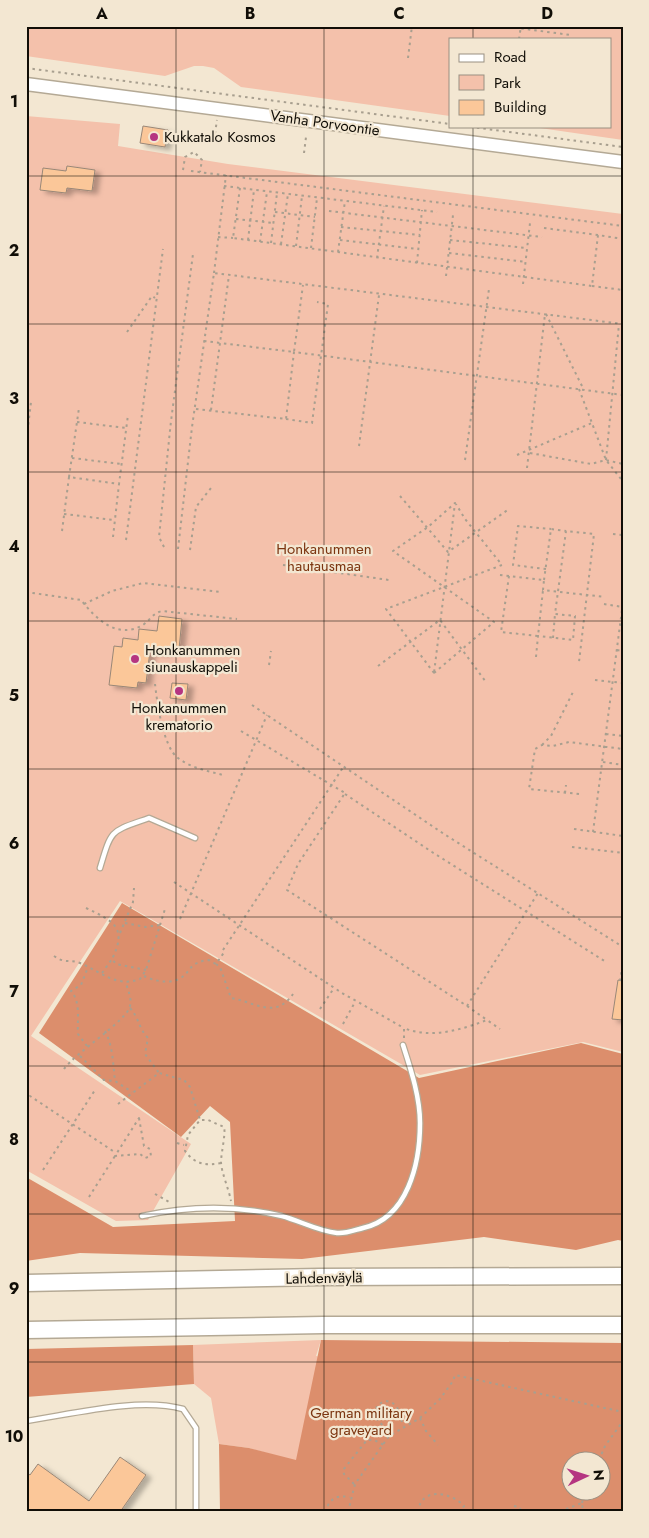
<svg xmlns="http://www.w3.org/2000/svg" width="649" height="1538" viewBox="0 0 649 1538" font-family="Jost,sans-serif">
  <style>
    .green { fill: #f4c1ab }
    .forest { fill: #dc8e6c; fill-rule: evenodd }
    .building { fill: #fbc799; stroke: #998777; filter: url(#shadow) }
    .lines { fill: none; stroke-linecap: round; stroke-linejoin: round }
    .service-casing { stroke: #b4a995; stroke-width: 7 }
    .secondary-casing { stroke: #b4a995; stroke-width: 15 }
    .motorway-casing { stroke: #b4a995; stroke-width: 19 }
    .path { stroke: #a89f8f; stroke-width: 2; stroke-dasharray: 2.5 4; stroke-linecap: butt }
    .service { stroke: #fff; stroke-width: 4.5 }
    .secondary { stroke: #fff; stroke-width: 12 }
    .motorway { stroke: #fff; stroke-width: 16 }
    .grid { fill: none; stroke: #110e07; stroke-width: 1; stroke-opacity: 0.55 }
    .poi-dot { fill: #b53581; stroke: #f3e7d2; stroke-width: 2 }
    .labels { text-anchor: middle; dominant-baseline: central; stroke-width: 4.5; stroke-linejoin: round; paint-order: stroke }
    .street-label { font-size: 15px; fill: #110e07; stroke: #f3e7d2 }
    .poi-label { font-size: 15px; fill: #110e07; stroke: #f3e7d2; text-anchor: start }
    .park-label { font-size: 15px; fill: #7c3510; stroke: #f3e7d2 }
    .neatline { fill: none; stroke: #110e07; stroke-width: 2 }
    .grid-label { font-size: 16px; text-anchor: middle; font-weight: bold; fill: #110e07 }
  </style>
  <defs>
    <filter id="shadow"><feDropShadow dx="5.5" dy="3" stdDeviation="2.5" flood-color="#0004"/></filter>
  </defs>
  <rect width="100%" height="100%" fill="#f3e7d2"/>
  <path class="green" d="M26,26h597v114l-97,-14h84v-87h-160v77l-209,-29 -27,-19 -11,-2h-9l-29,10 -139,-20z
    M26,116l94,8 -2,22 110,18 395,50v838l-40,-10 -163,33 -300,-174 -89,135 160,108 -43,76 -32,1 -90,-51z
    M321,1340l-5,16 139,25 -159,80 -47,-13 -30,-4 -8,-46 -17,-14 -1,-39z"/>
  <path class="forest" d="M122,903l297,175 162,-35 42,11v187l-5,-1 -42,10 -92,-13 -182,22 -222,-6 -54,8v-84l87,50 122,-6 -5,-99 -20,-16 -29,31 -142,-104z
    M321,1340l302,3v169h-403l-1,-68 30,4 47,12zM572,1460h30v30h-30z
    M193,1345l1,39 -168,13v-48z"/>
  <path class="building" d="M143,126l25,4 -3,17 -25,-4z
    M67,166l28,4 -3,21 -25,-3 -1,5 -26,-3 3,-22 23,3z
    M159,616l23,3 -3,30 -12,-2 -1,6 -16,-2 -4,32 -8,-1 -1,6 -28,-3 5,-39 8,1 1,-9 15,2 1,-11 18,2z
    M172,683l16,1 -2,16 -16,-2z
    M618,980l5,1v39l-11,-1z
    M120,1457l26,18 -26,37h-94v-40l4,3 8,-11 51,37z"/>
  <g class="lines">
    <defs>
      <path id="service" d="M100,868c12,-40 10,-36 49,-50l46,20
        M142,1216c46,-10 94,-11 140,0 18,5 36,15 55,17 8,1 18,-3 26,-5 45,-10 57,-65 57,-105 0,-26 -9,-53 -17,-78
        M26,1421c47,-7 112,-24 157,-12l13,19v84"/>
      <path id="secondary" d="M26,84l597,78"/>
      <path id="motorway" d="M26,1283l294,-6 303,-1
        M26,1330l297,-5h300"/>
    </defs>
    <use href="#service" class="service-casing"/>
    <use href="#secondary" class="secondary-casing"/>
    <use href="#motorway" class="motorway-casing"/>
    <path class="path" d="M502,26l69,9
      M519,39l2,-13
      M408,58l4,-32
      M26,68l424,56
      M464,126l159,21
      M214,140l3,-20
      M304,153l2,-16
      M183,170l2,-13 9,-5 8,8 -2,12
      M191,171l432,55
      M224,186l213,26
      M240,188l-7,50 359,48 6,-51 25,4
      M329,211l213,26
      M275,212l40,5
      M236,219l37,4
      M341,227l79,8
      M544,228l54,7
      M218,237l15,1
      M248,240l6,-50
      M340,240l78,9
      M450,240l77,8
      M260,242l7,-50
      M271,243l6,-50
      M281,244l7,-50
      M296,246l6,-50
      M311,248l6,-50
      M338,252l7,-51
      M449,253l77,9
      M377,258l7,-52
      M417,263l5,-53
      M214,273l12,-98
      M446,276l7,-61
      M523,284l7,-61
      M592,286l31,4
      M546,314l38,76
      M127,332l25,-36 3,2
      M204,341l16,2 9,-68
      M579,389l27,71 15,19
      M196,409l90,10 8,-67 329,43
      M211,410l9,-67 74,9 9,-67
      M286,419l26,4 16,-119 -11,-2
      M77,422l49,6
      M26,444l5,-42
      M359,446l20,-151
      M530,453l61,11 15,-4 17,4
      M517,455l75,-32
      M72,458l49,6
      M465,460l24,-171
      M606,460l13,-136
      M527,468l18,-154
      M69,477l10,-69
      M400,496l48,56 61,-43
      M64,514l50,6
      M62,531l7,-54 50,7 9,-69
      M613,534l10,1
      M113,537l6,-53
      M126,540l37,-291
      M164,547l-5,-10 12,-116 22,-167
      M178,549l14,-122 22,-154 409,51
      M190,550l6,-43 15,-19
      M283,565l106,15
      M546,569l-33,-4 5,-39 33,3
      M500,575l44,5 -1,10 62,7
      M509,576l-8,56 37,4 5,-46
      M544,580l7,-51 15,2
      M26,592l55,8c15,19 36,40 62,25 7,-5 10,-12 19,-14l75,8
      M84,604l28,-13 31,-8 78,9
      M604,604l19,3
      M553,638l2,-24
      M617,650l6,1
      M536,657l2,-21 35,4 2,-24 -20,-2 11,-83 28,3 -15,128
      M269,665l2,-14
      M378,666l62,-46 46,62
      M434,673l60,-51 -101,-71 35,-24 27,-24 -21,170
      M434,673l-48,-64 116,-44 -37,-46 -9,-15
      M595,680l28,3
      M155,684c2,18 8,63 23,74 13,10 30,13 45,17
      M252,705l192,129 179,113
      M241,731l104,62 -47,71 -11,26 180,116 71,-113
      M606,734l17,2
      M542,745l9,-9 22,-44
      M603,762l20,3
      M565,793l1,-8
      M345,794l87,58 174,110
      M579,794l-50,-5 6,-40 7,-4 11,1 16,-4 54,7
      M574,829l49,7
      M593,832l30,-230
      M572,847l51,6
      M174,882l168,111 62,35
      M86,908c27,13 42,19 26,51
      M180,919l87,-204
      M125,923l21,4 14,-2
      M120,933l13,-31 1,-14
      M223,950l121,-184
      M54,956c11,8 16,3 26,7 21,9 37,25 60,16l6,-9 19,-61
      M216,964l4,3 11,31c24,4 44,22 62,-4
      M102,973l10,-14 4,5 30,6
      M144,976c10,5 24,8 35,3 12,-6 9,-17 30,-19l7,4 9,-13
      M620,981l3,-18
      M467,1006l20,14
      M130,1008c9,10 9,21 18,30l-3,16 14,19
      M320,1009l14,-21
      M343,1024l12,-22
      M105,1031c8,15 8,33 10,50
      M404,1038v-10c26,11 57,2 83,-8l13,9
      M87,1046l-9,-12c-1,-14 3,-32 -7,-43l10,-6 7,-18
      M80,1056l24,24 11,1 17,11
      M64,1069c11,-16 64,-49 66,-63 2,-8 -2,-15 -4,-23
      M26,1102l4,-6 86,57
      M118,1104l41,-31 25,7 6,7 10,33
      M139,1118l5,28 6,3 1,7 -6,2 -5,-4 -25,2z
      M177,1143l7,2
      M221,1163c-16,3 -26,1 -36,-12l3,-16 12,-15h8l16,7c2,6 -3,27 -3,35 0,9 8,28 10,39
      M43,1170l52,-80
      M155,1194l14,8
      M89,1197l26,-41
      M420,1418l6,13 12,14
      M389,1436l-3,-7 -11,-12c0,-9 1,-11 9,-16 15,0 16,14 19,25
      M599,1460l6,-14 18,-25
      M602,1463l5,6 -1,4 -4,2
      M354,1484l-10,-10 -1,-4 24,-30h7l10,5
      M582,1503l3,-13
      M514,1506l5,1 3,5
      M566,1509l16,-6 1,9
      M325,1512c5,-14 11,-17 25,-15
      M348,1512l7,-28 34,-48 31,-18 20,-19 13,-18 2,-6 168,37
      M418,1512c3,-26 33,-20 46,-6l-4,6"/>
    <use href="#service" class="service"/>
    <use href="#secondary" class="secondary"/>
    <use href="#motorway" class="motorway"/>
  </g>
  <path class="grid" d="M176,26v1486M324,26v1486M473,26v13M473,126v1386M26,176h597M26,324h597M26,472h597M26,621h597M26,769h597M26,917h597M26,1066h597M26,1214h597M26,1362h597"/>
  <g class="poi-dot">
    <circle cx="154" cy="137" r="5"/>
    <circle cx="135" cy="659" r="5"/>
    <circle cx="179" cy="691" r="5"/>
  </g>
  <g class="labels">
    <g class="street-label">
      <text transform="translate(325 123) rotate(8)">Vanha Porvoontie</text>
      <text transform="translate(324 1278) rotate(-1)">Lahdenväylä</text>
    </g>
    <g class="poi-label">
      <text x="164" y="137">Kukkatalo Kosmos</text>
      <text x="145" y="650">Honkanummen<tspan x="145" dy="17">siunauskappeli</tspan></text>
      <text x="179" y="708" text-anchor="middle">Honkanummen<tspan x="179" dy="17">krematorio</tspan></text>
    </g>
    <g class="park-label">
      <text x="324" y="549">Honkanummen<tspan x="324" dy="17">hautausmaa</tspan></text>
      <text x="361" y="1413">German military<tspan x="361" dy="17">graveyard</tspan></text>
    </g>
  </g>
  <rect width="649" height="1538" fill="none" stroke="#f3e7d2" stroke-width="55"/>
  <rect x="449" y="38" width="162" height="90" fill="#f3e7d2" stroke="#999081"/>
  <rect x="459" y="54" width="25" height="8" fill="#ffffff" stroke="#999081"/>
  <text x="494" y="62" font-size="15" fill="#110e07">Road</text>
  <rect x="459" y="75" width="25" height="15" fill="#f4c1ab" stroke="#999081"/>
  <text x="494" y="88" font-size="15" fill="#110e07">Park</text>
  <rect x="459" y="100" width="25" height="15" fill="#fbc799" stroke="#999081"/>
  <text x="494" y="112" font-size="15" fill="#110e07">Building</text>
  <g transform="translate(586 1476) rotate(86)"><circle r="24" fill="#f3e7d2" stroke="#999081"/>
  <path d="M0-4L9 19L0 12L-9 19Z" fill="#b53581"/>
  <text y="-8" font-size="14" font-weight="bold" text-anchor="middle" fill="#110e07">N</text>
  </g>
  <rect x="28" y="28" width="594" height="1482" class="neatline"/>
  <g class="grid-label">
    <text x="102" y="19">A</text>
    <text x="250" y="19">B</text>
    <text x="399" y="19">C</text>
    <text x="547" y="19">D</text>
    <text x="14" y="107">1</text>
    <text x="14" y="256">2</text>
    <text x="14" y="404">3</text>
    <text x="14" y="552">4</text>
    <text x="14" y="701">5</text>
    <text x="14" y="849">6</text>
    <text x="14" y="997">7</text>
    <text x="14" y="1145">8</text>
    <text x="14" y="1294">9</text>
    <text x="14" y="1442">10</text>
  </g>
</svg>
